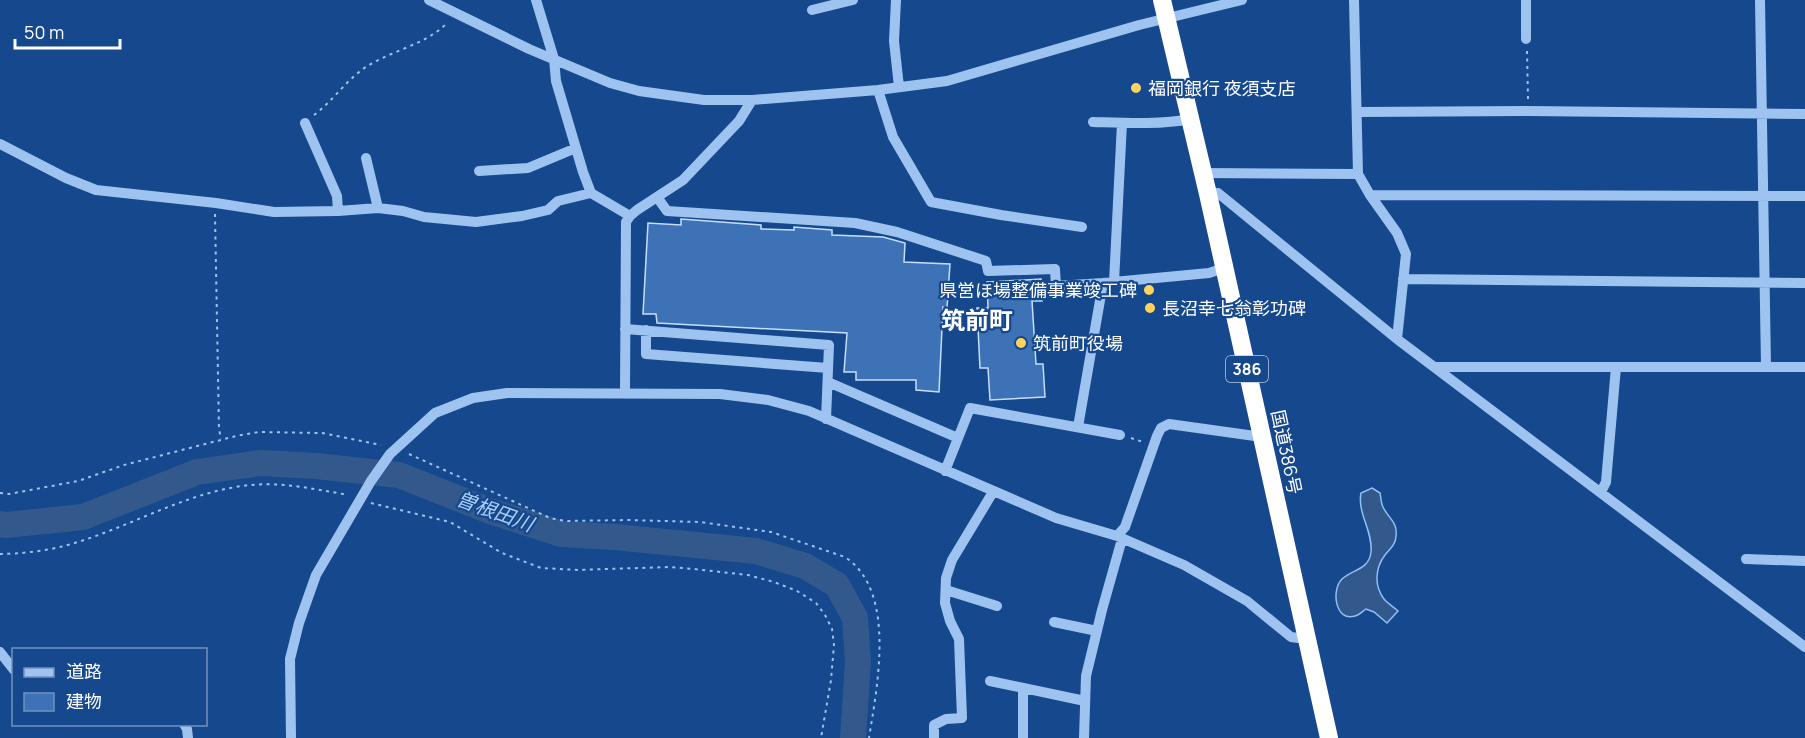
<svg xmlns="http://www.w3.org/2000/svg" width="1805" height="738" viewBox="0 0 1805 738" font-family="Manrope,'Noto Sans JP',sans-serif">
  <style>
    .water { fill: #33598c; stroke: #91bef3; stroke-width: 1.5 }
    .lines { fill: none; stroke-linecap: round; stroke-linejoin: round }
    .river { stroke: #33598c; stroke-width: 26 }
    .building { fill: #3d72b6; stroke: #c5defc; stroke-width: 1.5 }
    .path { stroke: #9fc3f0; stroke-width: 2; stroke-dasharray: 3 4.5; stroke-linecap: butt }
    .minor { stroke: #9fc3f0; stroke-width: 10 }
    .highway { stroke: #fff; stroke-width: 18 }
    .poi-dot { fill: #ffd25e; stroke: #15488d; stroke-width: 2 }
    .labels { text-anchor: middle; dominant-baseline: central; stroke-width: 4.5; stroke-linejoin: round; paint-order: stroke }
    .shield { fill: #15488d; stroke: #b9c8dd; stroke-width: 1.5 }
    .shield-label { font-size: 16px; font-weight: bold; fill: #fff }
    .poi-label { font-size: 18px; fill: #fff; stroke: #15488d; text-anchor: start }
    .street-label { font-size: 18px; fill: #fff; stroke: #15488d }
    .water-label { font-size: 20px; font-style: italic; fill: #abcdf7; stroke: #15488d }
    .district-label { font-size: 24px; font-weight: bold; fill: #fff; stroke: #15488d }
  </style>
  <rect width="100%" height="100%" fill="#15488d"/>
  <path class="water" d="M1372,488l8,5c1,5 1,10 3,14 5,11 15,15 13,29 0,8 -6,13 -11,19 -10,13 -11,31 -1,44 4,5 10,8 14,12l-11,12 -13,-11 -8,-3c-3,2 -7,6 -11,7 -20,6 -24,-26 -13,-37 11,-10 27,-9 29,-27 2,-21 -14,-39 -10,-59z"/>
  <g class="lines">
    <path class="river" d="M0,524l6,1 77,-8 114,-45 64,-9 55,3 83,9 91,36 72,23 53,3 141,14 49,15 32,19 18,33 3,44 -5,76"/>
  </g>
  <path class="building" d="M681,219l80,6v4l33,1v-3l38,3v5l51,2 22,6 -1,19 46,2 -3,44 -4,-1 -4,85 -23,-2v-10h-60v-8h-12l3,-39 -190,-10 -1,-9h-13l5,-91 33,2z
    M1041,279l1,22h-10l4,63h7l2,33 -55,3 -2,-32h-8l-3,-60h11l-1,-26z"/>
  <g class="lines">
    <path class="path" d="M1527,51l1,48
      M314,115c19,-14 32,-35 52,-48 26,-17 60,-22 82,-45
      M215,214l4,215 2,10
      M1131,438l12,4
      M409,454l141,64 15,3 64,-1 71,2 71,10 74,25c52,34 32,130 24,181
      M0,493l9,1 69,-13 46,-16 112,-29 23,-4 63,1 59,12
      M371,503l79,19 52,31 39,15 37,2 91,-3 25,2 54,6 26,7 23,9 19,12 9,12 7,14 2,16 -3,35 -10,58
      M0,554c19,0 45,-3 64,-8 61,-16 115,-51 178,-60 35,-5 67,2 101,8l5,2"/>
    <path class="minor" d="M429,0l100,49 81,34 29,8 65,9h48l126,-10 69,-9 192,-56 103,-25
      M536,0l18,59 2,22 27,91 8,21
      M896,0l-2,41 5,46
      M1354,0l4,174 12,21 27,38 9,21 -9,85
      M1526,0v39
      M1760,0l6,367
      M812,10l41,-10
      M878,90l15,47 38,65 70,13 81,12
      M1358,112l170,-1 277,3
      M1093,122c32,1 66,3 98,-3
      M305,123l32,73 1,15
      M0,144l66,34 30,12 120,13 58,9 64,-1 40,-3 25,3 21,6 52,5 46,-6 26,-6 10,-9 33,-8 39,23
      M366,158l12,50
      M479,171l49,-3 48,-20
      M1203,173l155,1
      M1208,194l10,-1 179,146 408,308
      M1370,195l435,1
      M657,197l10,14 188,12 42,9 89,29 2,10 67,-2 1,17 47,-3
      M1403,279l402,4
      M1114,282l8,-159
      M625,329l204,16 -3,74
      M646,330v24l182,14
      M1435,367h370
      M828,382l130,56
      M625,393l1,-171 4,-6 7,-6 46,-30 56,-59 13,-21
      M1078,427l25,-144 106,-10 15,-5
      M945,471l25,-63 150,27
      M1601,492l5,-10 10,-115
      M1117,536l67,29 63,36 44,36 15,2
      M1746,559l59,2
      M946,590l51,16
      M1054,622l43,9
      M0,652l14,18
      M990,681l95,20
      M1023,689v49
      M184,724l3,5 1,9
      M291,738l-1,-79 9,-36 17,-48 55,-94 19,-27 45,-41 38,-15 34,-5 213,1 48,6 41,11 247,107 61,18 8,-9 32,-91 4,-8 8,-4 93,13
      M934,738v-13l12,-6 16,-1 -3,-79 -9,-18 -5,-18 1,-25 6,-18 41,-68
      M1084,738l2,-62 16,-66 20,-71"/>
    <path class="highway" d="M1162,0l46,194 121,544"/>
  </g>
  <g class="poi-dot">
    <circle cx="1136" cy="88" r="6"/>
    <circle cx="1149" cy="290" r="6"/>
    <circle cx="1150" cy="308" r="6"/>
    <circle cx="1021" cy="343" r="6"/>
  </g>
  <g class="labels">
    <rect class="shield" x="1226" y="356" width="42" height="26" rx="4.5"/>
    <g class="shield-label">
      <text x="1247" y="369">386</text>
    </g>
    <g class="poi-label">
      <text x="1148" y="88">福岡銀行 夜須支店</text>
      <text x="1137" y="290" text-anchor="end">県営ほ場整備事業竣工碑</text>
      <text x="1162" y="308">長沼幸七翁彰功碑</text>
      <text x="1033" y="343">筑前町役場</text>
    </g>
    <g class="street-label">
      <text transform="translate(1287 452) rotate(78)">国道386号</text>
    </g>
    <g class="water-label">
      <text transform="translate(495 511) rotate(20)">曽根田川</text>
    </g>
    <g class="district-label">
      <text x="977" y="319">筑前町</text>
    </g>
  </g>
  <rect x="12" y="648" width="195" height="78" fill="#15488d" stroke="#7391bb" stroke-width="1.5"/>
  <rect x="24" y="668" width="30" height="9" fill="#9fc3f0" stroke="#7391bb" stroke-width="1.5"/>
  <text x="66" y="678" font-size="18" fill="#ffffff">道路</text>
  <rect x="24" y="693" width="30" height="18" fill="#3d72b6" stroke="#7391bb" stroke-width="1.5"/>
  <text x="66" y="708" font-size="18" fill="#ffffff">建物</text>
  <path d="M15 39v9h105v-9" fill="none" stroke="#ffffff" stroke-width="3"/>
  <text x="24" y="39" font-size="18" fill="#ffffff" stroke="#15488d" stroke-width="4.5" paint-order="stroke">50 m</text>
</svg>
